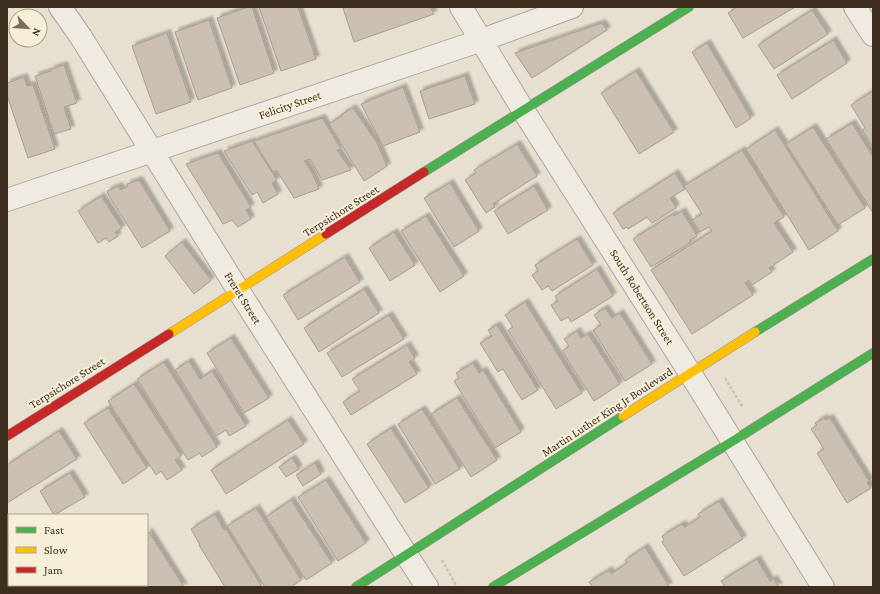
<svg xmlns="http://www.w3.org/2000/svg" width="880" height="594" viewBox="0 0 880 594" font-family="'Crimson Pro',serif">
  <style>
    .building { fill: #cbbfb2; stroke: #a89c90; filter: url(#shadow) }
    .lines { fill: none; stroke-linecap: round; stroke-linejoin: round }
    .street-casing { stroke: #ada599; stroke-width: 24 }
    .fast-casing { stroke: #9c958a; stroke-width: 10 }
    .slow-casing { stroke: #9c958a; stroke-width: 10 }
    .jam-casing { stroke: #9c958a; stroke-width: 10 }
    .path { stroke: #c8c2b9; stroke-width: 2.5; stroke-dasharray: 3 2; stroke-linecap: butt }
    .street { stroke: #efebe3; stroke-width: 22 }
    .fast { stroke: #4caf50; stroke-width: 9 }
    .slow { stroke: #ffc107; stroke-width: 9 }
    .jam { stroke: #c62828; stroke-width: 9 }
    .labels { text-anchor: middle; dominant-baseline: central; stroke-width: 4; stroke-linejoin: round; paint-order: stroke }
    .street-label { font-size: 12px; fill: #3d2e20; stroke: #f7eed8 }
  </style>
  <defs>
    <filter id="shadow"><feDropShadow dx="3.5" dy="-3.5" stdDeviation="1" flood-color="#0004"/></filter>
  </defs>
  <rect width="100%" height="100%" fill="#e7e0d1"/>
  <path class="building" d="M248,7h4l22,66 -34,12 -23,-67z
    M259,7h39l18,52 -35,12z
    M346,7h84l4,7 -80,28 -11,-34z
    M737,7h58l-52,31 -15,-25z
    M812,10l16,24 -54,35 -16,-24z
    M209,20l23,68 -34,12 -23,-68z
    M602,23l5,7 -75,48 -17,-25z
    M167,33l24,69 -35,12 -24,-68z
    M833,40l14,23 -55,36 -15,-24z
    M707,43l44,75 -15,10 -44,-76z
    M64,65l13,38 -13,4 7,22 -17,5 -19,-58 16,-5v-2z
    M636,71l38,61 -35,22 -38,-61z
    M465,76l10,28 -46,15 -9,-28z
    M24,77l3,9 6,-1 22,64 -27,9 -21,-63v-12z
    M403,87l17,45 -37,14 -22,-42z
    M873,91v56l-11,-17 3,-2 -14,-23z
    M353,108l24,35 10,23 -23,15 -35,-57 14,-9 -1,-1z
    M322,118l19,31 -4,1 14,20 -29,10 -12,-21 -6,2 8,12 7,16 -25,9 -17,-27 -4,1 -19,-31z
    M852,123l21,34v56l-47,-74z
    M813,127l52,81 -27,17 -52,-81z
    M775,130l63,101 -29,19 -63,-101z
    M252,141l25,39 -5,3 6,11 -15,9 -6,-11 -5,3 -28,-44z
    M517,144l20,32 -44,28 2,3 -9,6 -21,-33 11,-7 -2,-3z
    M742,150l42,67 -10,6 19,29 -24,16 3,4 -20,13 -3,-5 -4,3 8,12 -61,39 -41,-64 61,-39 -3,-4 -9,5 -8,-12 10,-6 -18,-28z
    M218,153l33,54 -5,3 5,9 -13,8 -6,-7 -9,4 -37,-60z
    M675,173l10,16 -15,9 6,10 -24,15 -5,-6 -19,12 -1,-2 -4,2 -10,-16z
    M139,180l31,51 -28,17 -33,-52 -2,-5 12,-5 2,4 7,-4 -1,-2z
    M450,183l29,48 -25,16 -30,-49z
    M534,186l14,24 -40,24 -14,-23z
    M101,196l21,32 -7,4 3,4 -9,6 -3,-4 -8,5 -20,-32z
    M682,211l15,25 -7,4 1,2 -40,25 -18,-28 40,-25 1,2z
    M426,216l38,60 -24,16 -39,-61z
    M394,232l21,33 -25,16 -21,-33z
    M577,239l16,26 -41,26 -4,-5 -6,4 -10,-15 6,-4 -3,-6z
    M182,242l29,38 -17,14 -29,-38z
    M345,257l15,25 -62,38 -15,-25z
    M597,269l16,27 -42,26 -3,-5 -7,4 -10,-16 7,-4 -3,-5z
    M364,289l15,24 -60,39 -15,-24z
    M525,302l57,91 -26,16 -48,-79 5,-3 -8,-12z
    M605,308l7,10 8,-5 32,51 -27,17 -32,-51 8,-5 -7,-10z
    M389,315l15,24 -62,38 -15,-24z
    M497,325l41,65 -16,10 -19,-31 -5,3 -18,-29 12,-7 -4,-6z
    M577,331l4,7 7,-4 32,50 -26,17 -32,-50 7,-5 -5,-7z
    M231,338l38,60 -25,15 -37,-60z
    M407,345l8,13 -6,4 8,12 -66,41 -8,-13 17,-11 -8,-12z
    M189,361l11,18 12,-8 34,55 -17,10 -3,-6 -10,6 -41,-66z
    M164,362l53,85 -15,10 -2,-4 -12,7 -51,-81z
    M473,363l6,10 4,-3 38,62 -26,16 -41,-67 5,-3 -3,-5z
    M134,384l47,72 -6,4 7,10 -15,10 -6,-9 -5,4 -48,-74z
    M457,398l40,62 -26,17 -40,-63z
    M108,408l39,60 -24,16 -39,-61z
    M422,409l38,60 -25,15 -37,-60z
    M824,418l2,2 4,-2 39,63 -2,2 4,5 -24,15 -30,-50 7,-4 -13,-20 6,-4 -2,-2z
    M288,420l16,24 -78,50 -15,-24z
    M391,428l38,60 -24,15 -38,-59z
    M59,431l18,28 -70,44v-38z
    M292,458l7,11 -13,8 -7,-10z
    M315,463l6,11 -18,12 -7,-11z
    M70,473l15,24 -31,18 -14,-24z
    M326,480l40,63 -28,18 -40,-64z
    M291,500l41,63 -26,17 -40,-63z
    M719,501l24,38 -59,37 -22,-34 2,-2 -2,-4 20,-12 3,3 15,-10 -2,-3z
    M256,508l45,72 -10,7h-26l-38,-61z
    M215,514l9,16 2,-1 36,58h-37l-26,-42h1l-9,-16z
    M149,532l35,55h-43l-1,-2h7v-52z
    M645,547l24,39 -2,1h-77l2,-1 -3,-4 20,-12 2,4 16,-11 -2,-3z
    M757,559l13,22 4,-2 5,8h-54l-4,-6z
    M69,585h47l1,2h-47z"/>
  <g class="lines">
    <defs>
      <path id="street" d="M60,7l21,30 157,253 189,297
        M461,7l62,103 167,263 133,214
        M855,7l18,28
        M7,200l475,-160 90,-33
        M7,548l2,3
        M30,585l2,2"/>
      <path id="fast" d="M424,172l265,-165
        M755,332l118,-73
        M356,587l267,-171
        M493,587l240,-146 140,-88"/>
      <path id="slow" d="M169,334l157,-100
        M623,416l132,-84"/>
      <path id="jam" d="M326,234l98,-62
        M7,436l162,-102"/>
    </defs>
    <use href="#street" class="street-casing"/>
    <use href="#fast" class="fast-casing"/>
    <use href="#slow" class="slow-casing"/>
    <use href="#jam" class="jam-casing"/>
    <path class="path" d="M725,378l18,30
      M442,560l15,27"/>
    <use href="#street" class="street"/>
    <use href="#fast" class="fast"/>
    <use href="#slow" class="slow"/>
    <use href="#jam" class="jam"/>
  </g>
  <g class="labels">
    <g class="street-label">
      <text transform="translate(290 105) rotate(-19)">Felicity Street</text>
      <text transform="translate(341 211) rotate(-32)">Terpsichore Street</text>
      <text transform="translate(642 297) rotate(58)">South Robertson Street</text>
      <text transform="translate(243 298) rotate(58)">Freret Street</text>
      <text transform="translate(67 383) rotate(-32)">Terpsichore Street</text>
      <text transform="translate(607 412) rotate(-33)">Martin Luther King Jr Boulevard</text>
    </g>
  </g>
  <rect width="880" height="594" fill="none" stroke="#3d2e20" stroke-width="16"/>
  <rect x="8" y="514" width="140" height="72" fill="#f7eed8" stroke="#ada18e"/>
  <rect x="16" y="527" width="20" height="6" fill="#4caf50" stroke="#ada18e"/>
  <text x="44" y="534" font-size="12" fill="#3d2e20">Fast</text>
  <rect x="16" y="547" width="20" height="6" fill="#ffc107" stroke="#ada18e"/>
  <text x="44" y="554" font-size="12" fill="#3d2e20">Slow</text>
  <rect x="16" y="567" width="20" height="6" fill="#c62828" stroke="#ada18e"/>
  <text x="44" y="574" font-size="12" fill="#3d2e20">Jam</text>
  <g transform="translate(28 28) rotate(115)"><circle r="19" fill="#f7eed8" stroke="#ada18e"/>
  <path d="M0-3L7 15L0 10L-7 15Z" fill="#786c5e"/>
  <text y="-6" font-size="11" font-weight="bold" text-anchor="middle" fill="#3d2e20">N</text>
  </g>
</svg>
